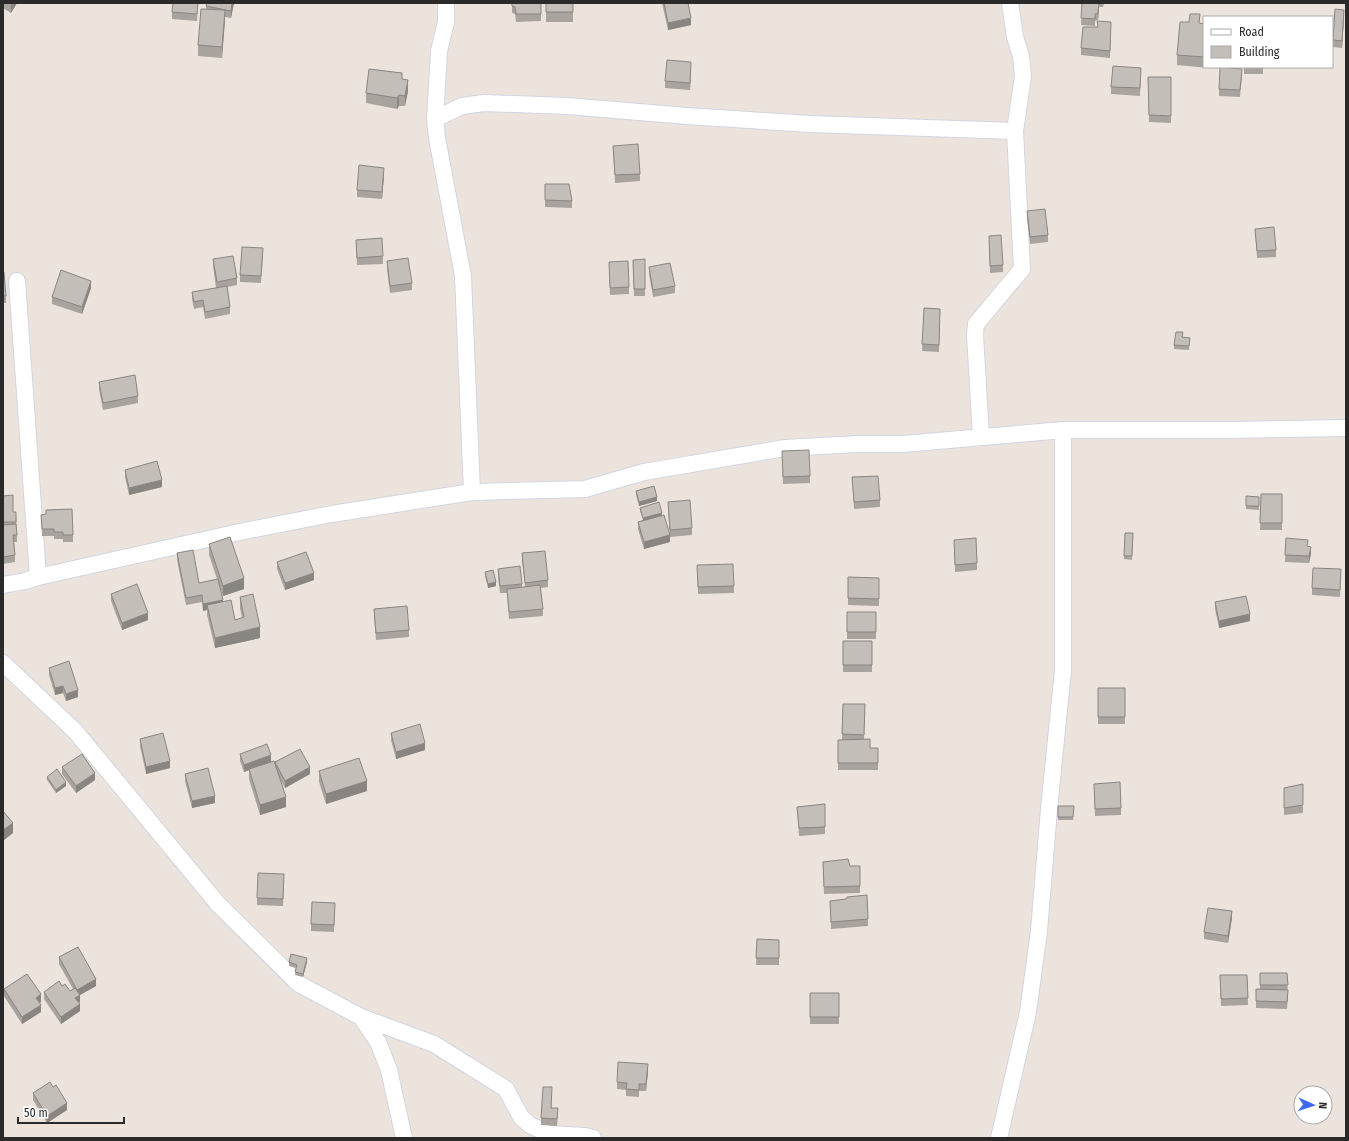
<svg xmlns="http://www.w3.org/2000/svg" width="1349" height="1141" viewBox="0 0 1349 1141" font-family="'Fira Sans Condensed',sans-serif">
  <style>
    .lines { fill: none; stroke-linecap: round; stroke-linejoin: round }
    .street-casing { stroke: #d1d5e2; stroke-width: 18 }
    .street { stroke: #fff; stroke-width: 16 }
    .wall { fill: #a9a39e }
    .shaded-wall { fill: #898581 }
    .building { fill: #c4beb8; stroke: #898581 }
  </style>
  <rect width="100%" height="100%" fill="#ece4dc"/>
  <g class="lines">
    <defs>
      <path id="street" d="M446,3v19l-7,29 -4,68 2,19 26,138 9,216
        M435,119l27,-13 22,-3 83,3 120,10 123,8 205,7
        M17,281l21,296
        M981,437l-6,-102 1,-11 46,-55 -7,-138 8,-55 -2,-20 -6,-19 -5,-34
        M3,585l22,-4 13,-4 206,-46 88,-17 140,-22 113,-3 59,-17 141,-24 72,-4h46l160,-14h165l118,-2
        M3,663l72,68 143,173 81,80 62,33 17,25 11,28 15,68
        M361,1017l73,27 72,45 15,28 9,8 19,9 36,2 8,2
        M999,1138l29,-126 11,-81 10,-122 14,-139v-240"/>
    </defs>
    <use href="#street" class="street-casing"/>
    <use href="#street" class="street"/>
  </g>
  <path class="wall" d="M3,3h14l-6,10 -8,-5z
    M198,3l-1,18 -25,-2v-7z
    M234,3l-3,15 -6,-1 -3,41 -24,-2v-11l8,-36v-3z
    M512,3h29v18l-25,1 -1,-8 -3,-1z
    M546,3h27v19h-27z
    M662,3h26l3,22 -23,5z
    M1081,3h23l-1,4h-4l-1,13 -3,1v5l-14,-1 1,-20h-1z
    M1344,17l-2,31 -9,-1v-7z
    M1200,23l4,1v43h5v1l-32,-3v-10z
    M1111,29l-1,29 -29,-3v-7z
    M1244,67h19v7h-19z
    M691,69l-1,21 -25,-2v-7z
    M1141,75l-1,21 -29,-2v-7z
    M1242,76l-2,21 -21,-1v-7z
    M1148,77h23v46l-22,-1z
    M402,79l6,12 -3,15h-6l-2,3 -31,-6v-10z
    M613,146l27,28v7l-25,2z
    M384,175l-2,24 -25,-2v-7z
    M545,184l27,17v7l-27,-1z
    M1027,211l21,24v7l-18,2 -3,-26z
    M1255,229l21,21v7l-19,1z
    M989,236l14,29v7l-13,1z
    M356,240l27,16v8l-26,1z
    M263,255l-2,28 -21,-1v-7z
    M213,259l24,19v7l-10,2 3,20v7l-25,5 -2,-12 -9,2 -2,-10v-7l24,-4 -3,-22z
    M645,259v37h-11l-1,-36z
    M387,261l25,22v7l-22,3 -3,-24z
    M609,262l20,25v7l-19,1z
    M649,267l26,19v7l-22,4 -4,-23z
    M3,272l3,24v7h-3z
    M91,288l-9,26 -30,-10v-7z
    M924,308l16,1 -1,43 -17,-1z
    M1183,336v1l7,1 -1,12 -15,-1v-4z
    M99,382l39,14v7l-35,7 -4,-21z
    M782,459l28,17v7l-27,1z
    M125,470l37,17 -33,8 -4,-18z
    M852,477l28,23v7l-26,2z
    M636,491l21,10 -18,5 -3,-11z
    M1261,494h21v36h-22z
    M3,496l10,16h3l1,23v7h-3l1,13v7l-12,2z
    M1246,496l13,1v13l-13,-1z
    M668,502l24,26v7l-22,2 -2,-28z
    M640,508l22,7 8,27 -26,7 -6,-20v-7l5,-2 -3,-9z
    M41,515l32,20v7h-10v-3h-9v-3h-12z
    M1125,533h8l-1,27 -8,-1z
    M1286,538l22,9 3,7 -2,9 -24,-1z
    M954,540l23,23v7l-22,2z
    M209,544l35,45 -21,7 -3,-10 3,15 12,19 7,-2 -2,-10v-11l20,41 -45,10 -8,-33v-5l-4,1 -1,-9 -16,3 -9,-45v-7l22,30 18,-4 -8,-24z
    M522,553l26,27v7l-7,1 2,21v7l-34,3 -2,-26h-7l-2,-17v-7l24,15v3h3l-3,-27z
    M277,562l37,18 -29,10 -8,-21z
    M697,565l37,21v7l-36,1z
    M485,572l11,14 -8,2 -3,-12z
    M848,577l31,1v28l-31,-1z
    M1341,577l-1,20 -28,-2v-7z
    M111,594l37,26 -26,10 -11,-29z
    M1215,602l35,19 -31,7 -4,-19z
    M374,609l35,21v7l-33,3 -2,-24z
    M847,612h29v27h-29z
    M843,641h29v31h-29z
    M49,668l29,29 -12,4 -3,-8 -8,2 -6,-20z
    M1098,688h27v36h-27z
    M843,704h22l-1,35 6,9h8v22h-40v-30h4z
    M391,733l34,17 -29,9 -5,-19z
    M140,739l30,29 -24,6 -6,-28z
    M240,754l35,8 35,12 -25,14 -5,-9 6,28 -26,8 -11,-36v-9l-5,2 -4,-11z
    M62,767l33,13 -19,13 -14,-19z
    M319,771l48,20 -41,13 -7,-22z
    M185,774l30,29 -23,5 -7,-27z
    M47,777l19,9 -10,7 -9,-13z
    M1303,784v29l-19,2v-27z
    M1094,791l27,17v7l-26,1z
    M825,804v30l-26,2 -2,-29z
    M1058,806h16l-1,14h-15z
    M823,862l27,4h10v27l-36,1z
    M284,881l-1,25 -26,-1v-7z
    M830,901l38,18v7l-37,3z
    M335,910l-1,22 -23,-1v-7z
    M1232,918l-4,25 -24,-4v-7z
    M757,939l22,1v25h-23z
    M59,957l37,29 -16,9v7h-1l1,9 -19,13 -17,-25v-7l18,-6 8,5 3,-2 -14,-25z
    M289,962h18l-4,15 -8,-2 1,-7 -7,-2z
    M1260,973h27l1,24 -1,12 -31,-1v-19h4z
    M1220,975h27l1,30 -27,1z
    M4,989l37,13 -2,1 2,9 -19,12 -18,-28z
    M810,993h29v31h-29z
    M648,1071l-2,20h-7v6l-13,-1v-6l-9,-1v-7z
    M33,1093l34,17 -20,13 -14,-23z
    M552,1095l-1,13 7,7 -1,11 -16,-1v-7z"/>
  <path class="shaded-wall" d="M11,3h6l-6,10z
    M232,3h2l-3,15v-7z
    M1099,3v6l-1,11v-7z
    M225,10v11l-3,37v-11z
    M1344,10v7l-2,31v-7z
    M691,18v7l-23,5v-7z
    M691,62v7l-1,21v-7z
    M408,80v11l-3,15v-10z
    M399,95v11l-2,3v-11z
    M384,168v7l-2,24v-7z
    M91,281v7l-9,26v-7z
    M162,480v7l-33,8v-7z
    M657,497v4l-18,5v-4z
    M662,513v4l-19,5v-4z
    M670,535v7l-26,7v-7z
    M1311,547v7l-2,9v-7z
    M314,573v7l-29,10v-7z
    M244,578v11l-21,7v-10z
    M496,582v4l-8,2v-4z
    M223,600v7l-16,-2v5l-4,1v-7z
    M148,613v7l-26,10v-7z
    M1250,614v7l-31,7v-7z
    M260,627v11l-45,10v-10z
    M63,686v7l-8,2v-7z
    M78,690v7l-12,4v-7z
    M425,743v7l-29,9v-7z
    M271,755v7l-22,7v1l-5,2v-7z
    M170,761v7l-24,6v-7z
    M310,767v7l-25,14v-7z
    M95,773v7l-19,13v-7z
    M367,781v10l-41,13v-10z
    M66,782v4l-10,7v-3z
    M215,796v7l-23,5v-7z
    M286,797v10l-26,8v-10z
    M13,823v10l-10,8v-11z
    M1232,911v7l-4,25v-7z
    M307,958v4l-4,15v-3z
    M96,979v7l-16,9v7l-5,3v-7l2,-2v-6z
    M41,994v8l-5,3v-7z
    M80,1004v7l-19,13v-7z
    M41,1005v7l-19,12v-7z
    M648,1064v7l-2,20v-7z
    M67,1103v7l-20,13v-7z"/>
  <path class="building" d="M173,3h25l-1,11 -25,-2z
    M207,3h25l-1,8 -25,-5z
    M512,3h29v11h-25l-1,-7 -3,-1z
    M546,3h27v9h-27z
    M664,3h24l3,15 -23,5z
    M1082,3h17l-1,10 -3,1v5l-14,-1z
    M201,9l24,1 -3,37 -24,-2z
    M1335,9l9,1 -2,31 -9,-1z
    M1190,14h10l-1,9 5,1v33l-27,-2 3,-33h9z
    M1097,21l14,1 -1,29 -29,-3 2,-21h15z
    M667,60l24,2 -1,21 -25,-2z
    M1113,66l28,2 -1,20 -29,-1z
    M1220,67l22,2 -2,21 -21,-1z
    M369,69l33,4v6l6,1 -3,16 -6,-1 -2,3 -31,-5z
    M1148,77h23v39l-22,-1z
    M638,144l2,30 -25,1 -2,-29z
    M359,165l25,3 -2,24 -25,-2z
    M545,184h24l3,17 -27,-1z
    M1045,209l3,26 -18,2 -3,-26z
    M1274,227l2,23 -19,1 -2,-22z
    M1001,235l2,30 -13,1 -1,-30z
    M382,238l1,18 -26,2 -1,-18z
    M242,247l21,1 -2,28 -21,-1z
    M233,256l4,22 -20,4 -4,-23z
    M408,258l4,25 -22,3 -3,-25z
    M645,259v30h-11l-1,-29z
    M628,261l1,26 -19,1 -1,-26z
    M670,263l5,23 -22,4 -4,-23z
    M61,270l30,11 -9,26 -30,-10z
    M3,272h1l2,24h-3z
    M227,286l3,21 -25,5 -2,-12 -9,2 -2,-10z
    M924,308l16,1 -1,36 -17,-1z
    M1176,332h7l-1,5 8,1 -1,8 -15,-1z
    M135,375l3,21 -35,7 -4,-21z
    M809,450l1,26 -27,1 -1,-26z
    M157,461l5,19 -33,8 -4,-18z
    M878,476l2,24 -26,2 -2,-25z
    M654,486l3,11 -18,5 -3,-11z
    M1261,494h21v29h-22z
    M13,495v17h3v10h-13v-26z
    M1246,496l13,1v9h-13z
    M690,500l2,28 -22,2 -2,-28z
    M659,502l3,11 -19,5 -3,-10z
    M72,509l1,26h-10v-3h-9v-3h-12l-1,-14 5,-1v-4z
    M664,515l6,20 -26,7 -6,-20z
    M16,524l1,11h-4l2,20 -12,2v-32z
    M1125,533h8l-1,23h-8z
    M230,537l14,41 -21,8 -14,-42z
    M976,538l1,25 -22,2 -1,-25z
    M1286,538l22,2 -1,6 4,1 -2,9 -24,-1z
    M193,550l6,33 19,-4 5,21 -20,4 -1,-9 -16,3 -9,-45z
    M545,551l3,29 -23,3 -3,-30z
    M306,552l8,21 -29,10 -8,-21z
    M733,564l1,22 -36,1 -1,-22z
    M520,566l2,18 -22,2 -2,-17z
    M1313,568l28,1 -1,21 -28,-2z
    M493,570l3,12 -8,2 -3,-12z
    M848,577l31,1v21l-31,-1z
    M137,584l11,29 -26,10 -11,-29z
    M540,585l3,24 -34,3 -2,-23z
    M253,594l7,33 -45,11 -8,-33 24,-5 4,20 9,-3 -4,-20z
    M1246,596l4,18 -31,7 -4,-19z
    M407,606l2,24 -33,3 -2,-24z
    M847,612h29v20h-29z
    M843,641h29v24h-29z
    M69,661l9,29 -12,4 -3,-8 -8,2 -6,-20z
    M1098,688h27v29h-27z
    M843,704h22l-1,31 -22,-1z
    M420,724l5,19 -29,9 -5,-19z
    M163,733l7,28 -24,6 -6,-28z
    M870,739v9h8v15h-40v-23z
    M267,744l4,11 -27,10 -4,-11z
    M300,749l10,18 -25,14 -10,-19z
    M82,754l13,19 -19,13 -14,-19z
    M359,758l8,23 -41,13 -7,-23z
    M274,761l12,36 -26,8 -11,-36z
    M208,768l7,28 -23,5 -7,-27z
    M57,769l9,13 -10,8 -9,-13z
    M1120,782l1,26 -26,1 -1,-25z
    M1303,784v21l-19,3v-20z
    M825,804v23l-26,1 -2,-21z
    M1058,806h16l-1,11h-15z
    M3,811l10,12 -10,7z
    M848,859l2,7h10v20l-36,1 -1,-25z
    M258,873l26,1 -1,25 -26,-1z
    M867,895l1,24 -37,3 -1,-21 16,-2 1,-2z
    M312,902l23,1 -1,22 -23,-1z
    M1208,908l24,3 -4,25 -24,-4z
    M757,939l22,1v18h-23z
    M78,947l18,32 -19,11 -18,-33z
    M291,954l16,4 -4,16 -8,-2 2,-7 -8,-3z
    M1260,973h27l1,12h-28z
    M27,974l14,20 -5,4 5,7 -19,12 -18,-28z
    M1220,975h27l1,23 -27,1z
    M59,981l3,5 3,-2 5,7 5,-3 5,7 -5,3 5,6 -19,13 -17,-25z
    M1256,989l32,1 -1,12 -31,-1z
    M810,993h29v24h-29z
    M618,1062l30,2 -2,20h-7v6l-13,-1 1,-6 -10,-1z
    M50,1082l3,5 3,-2 11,18 -20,13 -14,-23z
    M543,1087h9l-1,21h7l-1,11 -16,-1z"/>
  <rect width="1349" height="1141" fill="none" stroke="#2a2a2a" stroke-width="8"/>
  <rect x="1203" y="16" width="130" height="52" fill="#ffffff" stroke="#aaaaaa"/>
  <rect x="1211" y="29" width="20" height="6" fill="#ffffff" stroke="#aaaaaa"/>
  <text x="1239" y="36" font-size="12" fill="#2a2a2a">Road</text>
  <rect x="1211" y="46" width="20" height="12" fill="#c4beb8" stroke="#aaaaaa"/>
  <text x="1239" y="56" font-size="12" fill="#2a2a2a">Building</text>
  <g transform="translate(1313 1105) rotate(93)"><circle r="19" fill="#ffffff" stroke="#aaaaaa"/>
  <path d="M0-3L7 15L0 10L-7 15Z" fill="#3e68f7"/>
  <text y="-6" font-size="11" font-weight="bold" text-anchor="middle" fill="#2a2a2a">N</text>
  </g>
  <path d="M18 1117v6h106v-6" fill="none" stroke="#2a2a2a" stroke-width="2"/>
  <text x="24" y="1117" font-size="12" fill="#2a2a2a" stroke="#ffffff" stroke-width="3" paint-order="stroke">50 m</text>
</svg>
